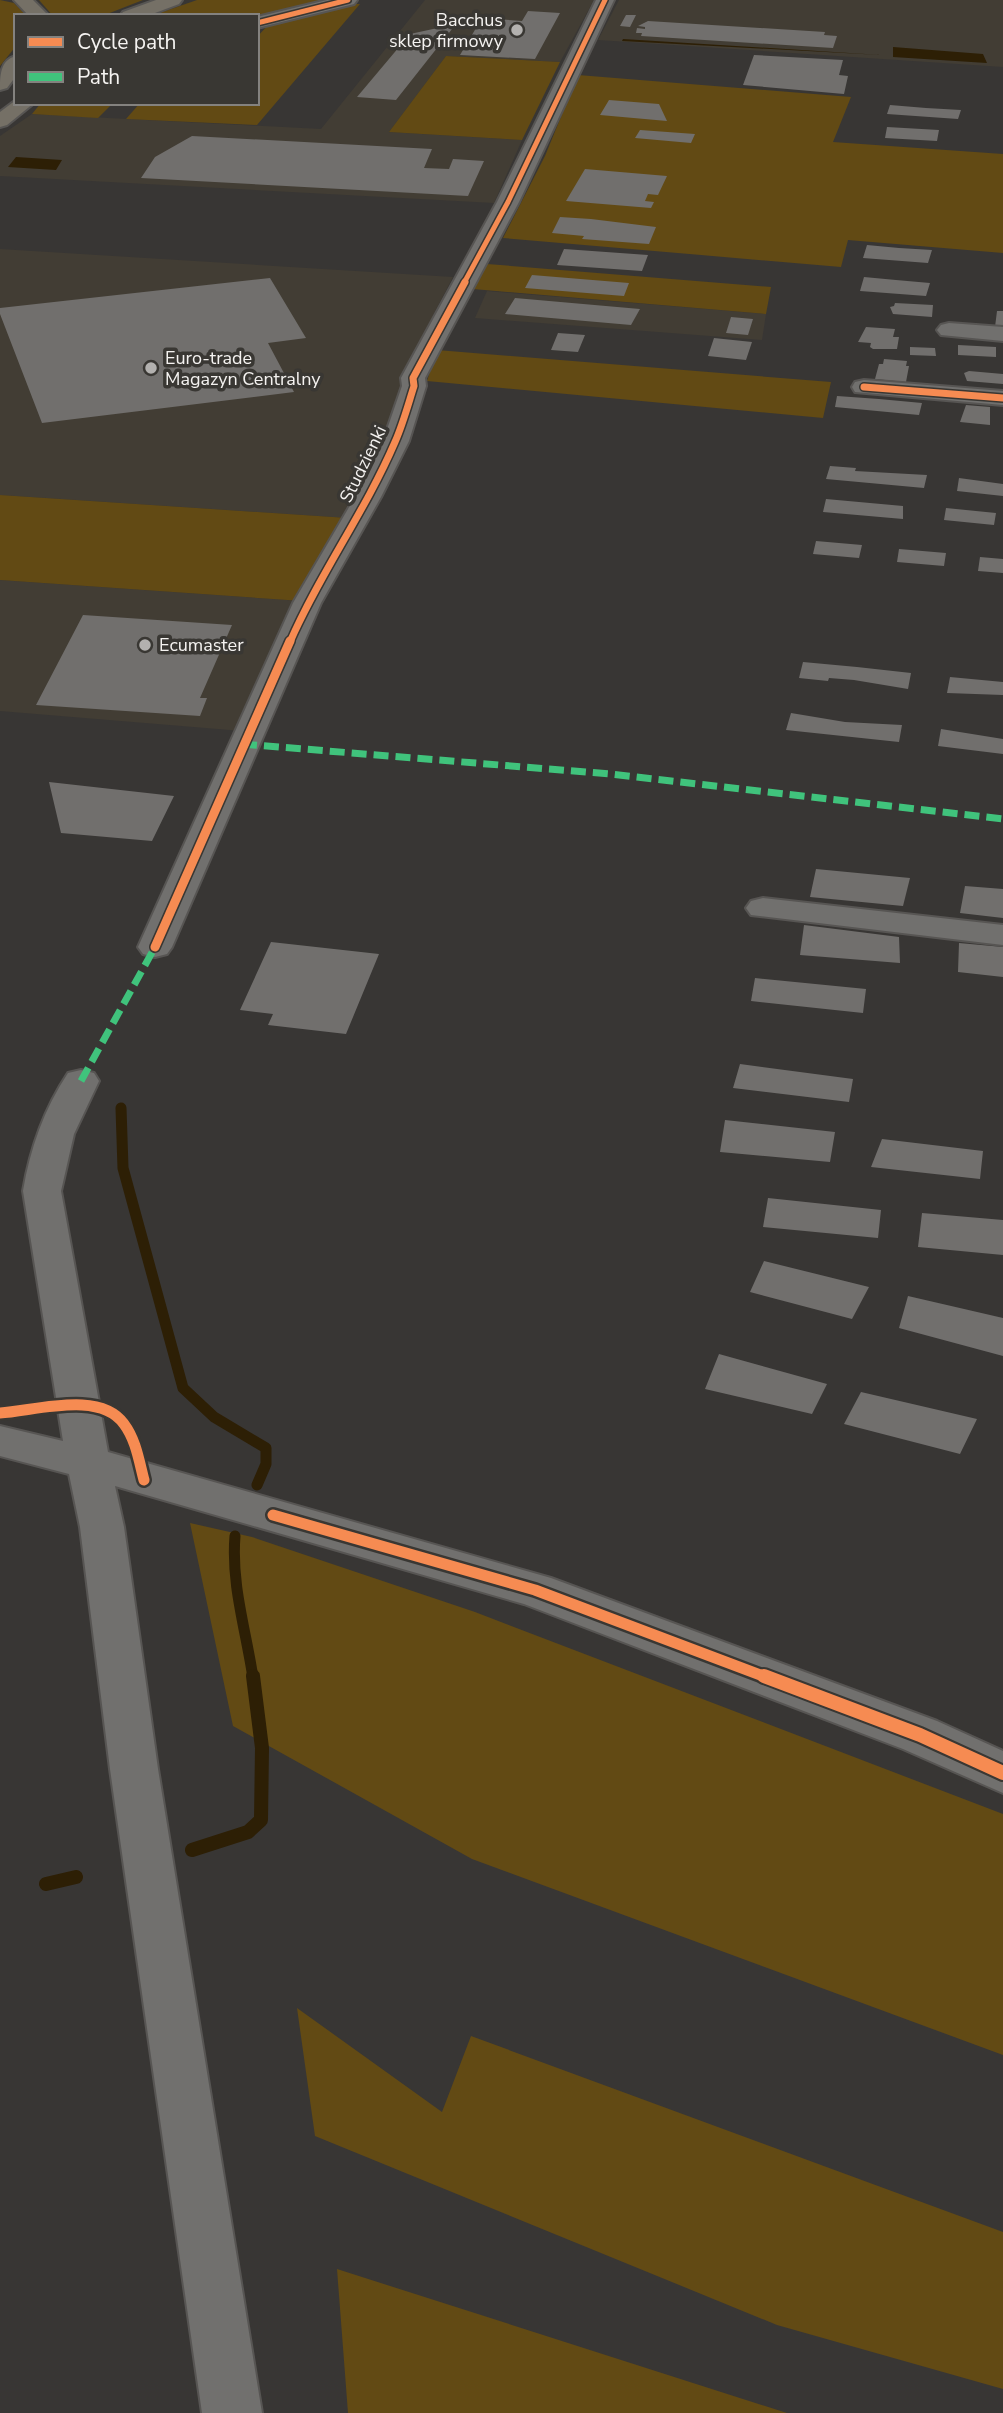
<svg xmlns="http://www.w3.org/2000/svg" width="1003" height="2413" viewBox="0 0 1003 2413" font-family="'Nunito Sans',sans-serif">
  <style>
    .built { fill: #423d34 }
    .green { fill: #624a14 }
    .water { fill: #2d1f05 }
    .lines { fill: none; stroke-linecap: round; stroke-linejoin: round }
    .stream-far1 { stroke: #2d1f05; stroke-width: 11 }
    .stream { stroke: #2d1f05; stroke-width: 14 }
    .building { fill: #716f6d }
    .minor-casing { stroke: #575553; stroke-width: 4 }
    .highway-casing { stroke: #575553; stroke-width: 4 }
    .minor { fill: #71706e; fill-rule: evenodd }
    .highway { fill: #757066; fill-rule: evenodd }
    .quiet { stroke: #40c37c; stroke-width: 7; stroke-dasharray: 15 7; stroke-linecap: butt }
    .cycleway-far4-casing { stroke: #393733; stroke-width: 8 }
    .cycleway-far3-casing { stroke: #393733; stroke-width: 10 }
    .cycleway-far2-casing { stroke: #393733; stroke-width: 12 }
    .cycleway-far1-casing { stroke: #393733; stroke-width: 16 }
    .cycleway-casing { stroke: #393733; stroke-width: 18 }
    .cycleway-far4 { stroke: #f68b52; stroke-width: 5 }
    .cycleway-far3 { stroke: #f68b52; stroke-width: 7 }
    .cycleway-far2 { stroke: #f68b52; stroke-width: 9 }
    .cycleway-far1 { stroke: #f68b52; stroke-width: 11 }
    .cycleway { stroke: #f68b52; stroke-width: 14 }
    .poi-dot { fill: #b3b1af; stroke: #393733; stroke-width: 2.5 }
    .labels { text-anchor: middle; dominant-baseline: central; stroke-width: 7; stroke-linejoin: round; paint-order: stroke }
    .far-poi-label { font-size: 18px; fill: #f5f3f1; stroke: #393733; text-anchor: start }
    .far-street-label { font-size: 18px; fill: #f5f3f1; stroke: #393733 }
  </style>
  <rect width="100%" height="100%" fill="#383634"/>
  <path class="built" d="M425,0h169l-34,62 -114,-6 -57,76 133,8 -28,63 -494,-27v-40l32,-22 289,15z
    M619,0h384v67l-405,-27z
    M0,249l453,28 -49,94 -1,23 -14,47 -41,77 -348,-23z
    M487,291l279,23 -4,26 -287,-22z
    M0,580l302,21 -60,130 -242,-20z"/>
  <path class="green" d="M0,0l14,3 13,13h-11v30l-16,20z
    M39,0h104l-41,16h-49z
    M197,0h133l-73,17 -106,-1z
    M344,4h16l-103,121 -131,-6 14,-16h117v-66l12,-13z
    M446,56l114,6 -38,78 -133,-8z
    M578,75l273,22 -18,45 170,12v99l-155,-13 -7,27 -338,-29 42,-82z
    M41,103h72l-15,15 -66,-4z
    M487,264l284,23 -5,27 -293,-25z
    M437,350l394,32 -8,36 -396,-37z
    M0,495l348,23 -46,83 -302,-21z
    M190,1523l62,14 223,75 528,202v241l-531,-196 -239,-133z
    M297,2008l145,104 29,-76 532,196v157l-226,-64 -462,-189z
    M337,2269l450,144h-439z"/>
  <path class="water" d="M623,39l258,16 -259,-14z
    M893,47l90,7 4,9 -94,-6z
    M16,157l46,3 -6,10 -48,-3z"/>
  <g class="lines">
    <path class="stream-far1" d="M121,1108l2,60 60,220 31,29 52,31v16l-9,21
      M235,1536c-4,49 11,94 18,142"/>
    <path class="stream" d="M192,1850l56,-18 13,-12 1,-72 -9,-72
      M46,1884l30,-7"/>
  </g>
  <path class="building" d="M528,11l32,2 -25,46 -75,-4 22,-37 40,3z
    M626,15h10l-6,12 -10,-1z
    M648,21l177,11 -1,3 13,1 -4,12 -192,-12 1,-3h-6l1,-5 8,1v-2l-7,-1z
    M456,24l-60,76 -39,-3 53,-63z
    M754,55l89,5 -4,15 9,1 -4,18 -101,-9z
    M609,100l50,4 8,17 -67,-6z
    M890,105l36,3 35,2 -3,9 -71,-5z
    M887,127l52,3 -2,11 -52,-3z
    M640,130l55,4 -4,9 -56,-5z
    M192,136l240,13 -8,19 25,1 4,-10 31,2 -16,35 -327,-18 14,-21z
    M585,169l82,7 -9,19 -10,-1 -3,7 9,1 -3,6 -85,-7z
    M560,217l31,2 65,8 -7,17 -67,-5 2,-3 -32,-3z
    M867,245l32,3 33,2 -4,13 -65,-5z
    M564,249l84,6 -6,16 -85,-6z
    M532,275l97,8 -5,13 -99,-8z
    M864,277l32,3 34,3 -4,13 -66,-5z
    M270,278l36,60 -38,5 26,49 -252,31 -42,-109v-6z
    M515,298l125,11 -9,16 -126,-11z
    M895,303l38,2 -1,12 -39,-3 -3,-7 4,-1z
    M997,311h6v16h-8z
    M731,317l22,2 -5,16 -22,-2z
    M866,327l29,2 -2,8h6l-2,12h-24l-3,-2 1,-4 -13,-1z
    M558,333l27,2 -7,17 -27,-2z
    M714,338l38,4 -6,18 -38,-4z
    M958,345l38,2v10l-38,-2z
    M910,347l25,1 1,8 -26,-1z
    M884,359l23,2 -1,5h3l-3,16 -31,-3 4,-15h4z
    M969,371l34,3v10l-36,-3 -3,-8z
    M837,396l42,3 43,4 -3,12 -84,-8z
    M966,405l24,2v18l-30,-3z
    M830,466l26,2 -1,3 72,4 -3,13 -98,-9z
    M959,478l44,6v12l-46,-5z
    M826,499l77,7v13l-80,-7z
    M946,508l50,5 -2,12 -50,-5z
    M816,541l46,4 -3,13 -46,-4z
    M899,549l47,4 -2,13 -47,-4z
    M980,557l23,2v14l-25,-2z
    M83,615l149,10 -32,73h7l-7,18 -164,-11z
    M803,662l54,5 54,6 -3,16 -54,-9 -25,-2 -1,3 -29,-3z
    M950,677l53,5v13l-56,-2z
    M791,713l54,9 57,3 -3,17 -113,-12z
    M941,729l62,10v15l-65,-8z
    M49,782l125,14 -22,45 -91,-8z
    M816,869l94,9 -7,28 -93,-9z
    M965,886l38,3v29l-43,-5z
    M804,925l95,12 1,26 -100,-8z
    M271,942l108,12 -33,80 -78,-9 5,-11 -33,-4z
    M959,943l44,4v30l-45,-5z
    M755,978l111,11 -3,24 -112,-12z
    M740,1064l113,15 -4,23 -116,-14z
    M725,1120l110,12 -5,30 -110,-10z
    M882,1139l101,12 -3,28 -109,-12z
    M768,1198l113,12 -3,28 -115,-11z
    M922,1213l81,7v35l-85,-8z
    M764,1261l105,26 -17,32 -102,-27z
    M908,1296l95,22v38l-104,-28z
    M719,1354l108,30 -15,30 -107,-25z
    M861,1392l116,27 -17,35 -116,-30z"/>
  <g class="lines">
    <defs>
      <path id="minor" d="M327,0h30l-3,4 -97,24v-11z
        M596,0h18l-95,202 -94,176 1,8 -17,55 -28,56 -60,106 -149,344 -5,7 -12,3 -12,-3 -5,-7 155,-344 62,-106 28,-56 19,-55 -1,-8 96,-176z
        M949,323l54,4v14l-62,-6 -4,-5 4,-5z
        M864,380l139,11v14l-148,-13 -3,-5 3,-5z
        M763,898l240,27v20l-252,-30 -5,-7 5,-7z
        M81,1070l13,3 5,8 -25,53 -13,57 47,261 443,126 386,143 66,30v42l-100,-44 -379,-145 -409,-118 9,41 34,242 104,644h-60l-92,-644 -30,-242 -11,-53 -69,-18v-30l63,15 -40,-250c7,-42 21,-82 45,-118z"/>
      <path id="highway" d="M14,0h19l16,16h-20z
        M156,0h26l-3,4 -32,12h-27l3,-4z
        M16,56v20l-9,12 -7,2c0,-14 0,-30 16,-34z
        M16,100v3h18l-27,22 -7,2v-15z"/>
    </defs>
    <use href="#minor" class="minor-casing"/>
    <use href="#highway" class="highway-casing"/>
    <use href="#minor" class="minor"/>
    <use href="#highway" class="highway"/>
    <path class="quiet" d="M242,744l368,30 393,45
      M81,1081l74,-134"/>
    <defs>
      <path id="cycleway-far4" d="M257,23l91,-23
        M464,283l44,-81 97,-202"/>
      <path id="cycleway-far3" d="M864,387l139,11
        M290,642c30,-69 75,-130 105,-200 8,-18 13,-37 19,-56l-1,-8 52,-96"/>
      <path id="cycleway-far2" d="M155,947l135,-306"/>
      <path id="cycleway-far1" d="M0,1413c35,-2 100,-23 124,11 12,16 15,37 20,56
        M273,1515l262,75 233,88"/>
      <path id="cycleway" d="M764,1676l156,59 83,38"/>
    </defs>
    <use href="#cycleway-far4" class="cycleway-far4-casing"/>
    <use href="#cycleway-far3" class="cycleway-far3-casing"/>
    <use href="#cycleway-far2" class="cycleway-far2-casing"/>
    <use href="#cycleway-far1" class="cycleway-far1-casing"/>
    <use href="#cycleway" class="cycleway-casing"/>
    <use href="#cycleway-far4" class="cycleway-far4"/>
    <use href="#cycleway-far3" class="cycleway-far3"/>
    <use href="#cycleway-far2" class="cycleway-far2"/>
    <use href="#cycleway-far1" class="cycleway-far1"/>
    <use href="#cycleway" class="cycleway"/>
  </g>
  <g class="poi-dot">
    <circle cx="517" cy="30" r="7"/>
    <circle cx="151" cy="368" r="7"/>
    <circle cx="145" cy="645" r="7"/>
  </g>
  <g class="labels">
    <g class="far-poi-label">
      <text x="503" y="20" text-anchor="end">Bacchus<tspan x="503" dy="21">sklep firmowy</tspan></text>
      <text x="165" y="358">Euro-trade<tspan x="165" dy="21">Magazyn Centralny</tspan></text>
      <text x="159" y="645">Ecumaster</text>
    </g>
    <g class="far-street-label">
      <text transform="translate(363 464) rotate(-64)">Studzienki</text>
    </g>
  </g>
  <rect x="14" y="14" width="245" height="91" fill="#393733" stroke="#84827f" stroke-width="2"/>
  <rect x="28" y="37" width="35" height="10" fill="#f68b52" stroke="#84827f" stroke-width="2"/>
  <text x="77" y="49" font-size="21" fill="#f5f3f1">Cycle path</text>
  <rect x="28" y="72" width="35" height="10" fill="#40c37c" stroke="#84827f" stroke-width="2"/>
  <text x="77" y="84" font-size="21" fill="#f5f3f1">Path</text>
</svg>
